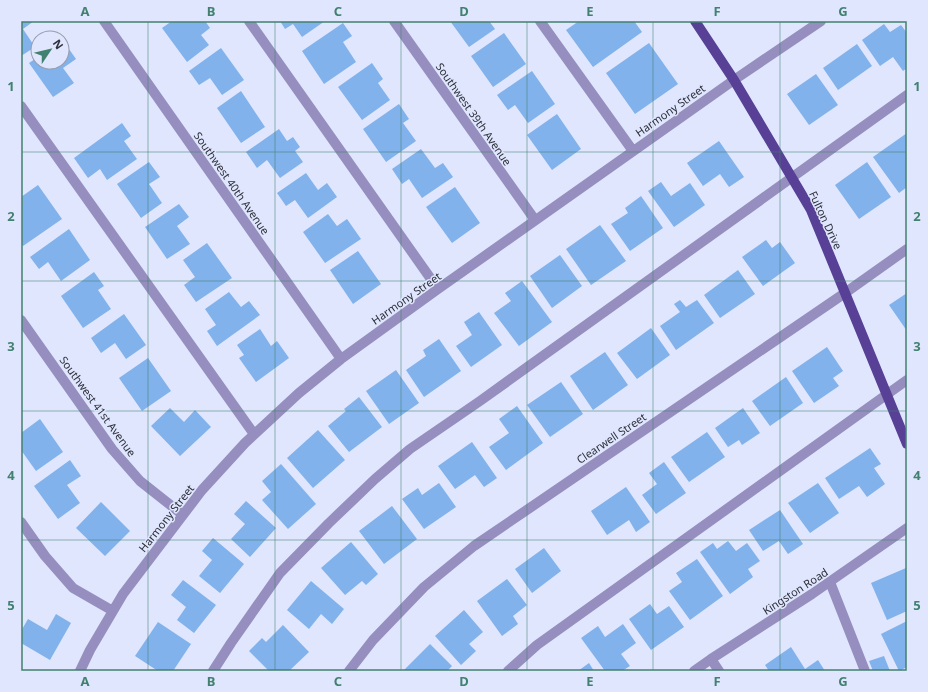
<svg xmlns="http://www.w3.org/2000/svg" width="928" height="692" viewBox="0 0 928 692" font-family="'Noto Sans',sans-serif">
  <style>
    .building { fill: #81b2eb }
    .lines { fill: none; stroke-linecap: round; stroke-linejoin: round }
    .minor { stroke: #968ebe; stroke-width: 10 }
    .major { stroke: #574095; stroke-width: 10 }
    .grid { fill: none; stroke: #42816f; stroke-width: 1; stroke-opacity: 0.55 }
    .labels { text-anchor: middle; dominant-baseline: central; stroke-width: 3; stroke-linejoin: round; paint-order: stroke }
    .street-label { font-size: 11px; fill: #2e3039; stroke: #dfe6fe }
    .neatline { fill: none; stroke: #42816f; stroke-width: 1.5 }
    .grid-label { font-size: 13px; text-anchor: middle; font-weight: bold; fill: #42816f }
  </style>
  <rect width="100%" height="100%" fill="#dfe6fe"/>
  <path class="building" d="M21,21h13l-11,8 12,18 -14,9z
    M172,21h33l5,7 -9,7 8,10 -22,17 -25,-34z
    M280,21h45l-23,16 -9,-13 -8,5z
    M450,21h39l6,8 -26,18z
    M579,21h55l8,11 -49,35 -27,-37z
    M343,23l9,13 -9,6 13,20 -32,22 -22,-33z
    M884,24l6,8 11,-7 6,8v35l-4,3 -10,-14 -13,9 -18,-26z
    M504,33l22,31 -33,23 -22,-31z
    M62,39l14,20 -13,9 11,15 -21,14 -24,-34 9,-6v5h24z
    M649,43l29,41 -43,30 -29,-41z
    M857,44l15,22 -34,24 -15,-22z
    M221,48l23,32 -22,15 -12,-17 -11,7 -10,-14z
    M372,63l11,16 -5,4 12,17 -28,20 -24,-33z
    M532,71l23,33 -27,19 -13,-18 -7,5 -11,-15z
    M816,74l22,31 -29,20 -22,-31z
    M241,91l24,36 -24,16 -24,-35z
    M399,104l10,15 -6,4 13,18 -30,21 -23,-33z
    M557,114l24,35 -29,21 -25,-35z
    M122,123l9,13 -7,5 13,18 -30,21 -7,-11 -12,9 -14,-20z
    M279,129l8,12 6,-4 7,10 -5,4 8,11 -23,16 -13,-18 -10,8 -11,-16z
    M907,133v54l-8,6 -26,-36z
    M719,141l25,36 -15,10 -9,-13 -17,12 -16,-23z
    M421,149l14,19 8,-5 10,14 -31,21 -13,-19 -7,5 -10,-15z
    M149,162l11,15 -11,7 13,19 -21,15 -24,-34z
    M867,162l24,35 -32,22 -24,-34z
    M306,173l12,17 9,-7 10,14 -29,21 -13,-18 -9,6 -9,-13z
    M661,182l10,14 19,-13 15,22 -31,22 -26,-36z
    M38,185l24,34 -39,27 -2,-3v-46z
    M455,187l25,36 -28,20 -26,-36z
    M641,196l22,32 -33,23 -19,-27 17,-11 -3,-5z
    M179,204l10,13 -12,9 13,18 -23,15 -22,-32z
    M328,214l9,12 10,-7 14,20 -36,24 -22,-31z
    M600,225l26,36 -35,24 -25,-36z
    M69,229l21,31 -29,21 -13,-19 -9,7 -9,-12z
    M766,240l6,8 8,-6 15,21 -32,23 -21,-29z
    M207,243l25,35 -36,24 -12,-17 11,-8 -12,-17z
    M358,251l23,33 -28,20 -23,-34z
    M560,255l22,31 -30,22 -22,-32z
    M738,270l17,24 -35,24 -16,-23z
    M94,272l10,14 -6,4 13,19 -28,19 -22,-32z
    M522,281l30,41 -33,24 -25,-33 17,-12 -6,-8z
    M229,292l12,15 8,-6 11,14 -43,31 -10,-15 9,-6 -11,-16z
    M907,293v38l-18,-26z
    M680,300l6,7 11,-7 17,23 -38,27 -16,-24 20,-14 -6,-8z
    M479,312l23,33 -31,22 -15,-21 16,-11 -8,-13z
    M124,314l22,31 -20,14 -11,-16 -14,10 -10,-15z
    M651,328l19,27 -33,24 -20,-26z
    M260,329l11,17 6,-5 12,17 -33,24 -17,-24 5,-3 -7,-10z
    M439,339l22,32 -37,26 -18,-27 20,-14 -3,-6z
    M827,347l16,24 -10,7 6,8 -25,17 -22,-32z
    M605,352l23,33 -35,25 -23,-34z
    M148,358l23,33 -29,20 -23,-33z
    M396,370l23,33 -30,21 -23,-33z
    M786,377l17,26 -33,23 -18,-25z
    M561,382l22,32 -33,23 -23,-32z
    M359,397l23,30 -33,25 -21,-26 18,-15 -2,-2z
    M517,406l26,37 -37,27 -17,-23 20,-14 -10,-14z
    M170,408l14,14 11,-12 16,17 -31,29 -29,-30z
    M743,408l17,25 -18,12 -3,-5 -11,7 -13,-19z
    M40,419l23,33 -27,19 -15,-21v-17z
    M318,430l27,30 -32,28 -26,-30z
    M707,432l18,25 -36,25 -18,-25z
    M472,442l25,36 -13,9 -9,-12 -20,14 -17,-23z
    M870,448l11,16 -7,4 11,16 -18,13 -8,-11 -20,13 -14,-21z
    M70,460l11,16 -14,9 13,18 -22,16 -24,-33z
    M664,462l22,31 -30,21 -14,-19 15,-11 -8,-11z
    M281,464l35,40 -28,25 -26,-29 9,-8 -9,-11z
    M439,483l17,24 -32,22 -22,-30 16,-11 4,7z
    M818,483l21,30 -29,20 -22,-30z
    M626,487l24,35 -14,10 -7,-12 -22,15 -16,-24z
    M246,501l30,27 -26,29 -19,-18 14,-15 -11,-10z
    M101,502l29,29 -25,25 -29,-28z
    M392,506l25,33 -33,25 -25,-33z
    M780,510l23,34 -15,10 -9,-13 -16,10 -14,-21z
    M213,538l31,26 -24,29 -21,-17 13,-16 -10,-9z
    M728,541l8,10 11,-8 13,18 -12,8 5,8 -23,17 -30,-42 13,-9 4,6z
    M351,542l27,32 -12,11 -4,-4 -17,14 -24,-27z
    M544,548l17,23 -29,22 -17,-24z
    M697,559l26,37 -33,24 -21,-29 13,-9 -6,-9z
    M906,568l1,43 -20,9 -16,-37z
    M507,579l20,26 -14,11 5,8 -16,12 -25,-35z
    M183,580l33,25 -22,28 -17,-13 9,-13 -15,-12z
    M311,581l33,28 -12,15 -11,-10 -12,15 -22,-19z
    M650,604l7,10 12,-8 15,21 -33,23 -22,-31z
    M464,610l19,22 -14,12 7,7 -15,14 -26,-29z
    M56,614l15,9 -21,37 -29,-17v-12l7,-12 19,11z
    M907,621v46l-8,4 -18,-37z
    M158,622l33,22 -18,27h-15l-23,-15z
    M623,624l13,19 -15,11 9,12 -8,5h-17l-24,-33 17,-12 7,11z
    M283,625l26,27 -20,19h-20l-20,-20 13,-13 4,4z
    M430,644l22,22 -5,5h-44z
    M791,647l14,22 13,-9 7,11h-56l-4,-6z
    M884,656l6,15h-17l-4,-10z
    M589,663l5,8h-16z"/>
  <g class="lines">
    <path class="minor" d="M104,21l237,338
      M249,21l189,268
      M394,21l141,199
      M540,21l93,130
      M21,106l233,328
      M21,320l91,129 28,32 43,34
      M21,522l24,34 28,32 40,23
      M830,582l35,89
      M711,659l8,12
      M80,671l10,-21 33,-56 60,-79 19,-25 43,-47 54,-50 42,-34 97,-70 296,-209 87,-59
      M213,671l18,-28 49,-70 49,-50 46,-44 35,-30 70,-48 427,-306
      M349,671l24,-31 51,-53 50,-41 371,-253 62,-44
      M508,671l29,-26 370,-265
      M694,671l17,-12 101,-65 95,-66"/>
    <path class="major" d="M695,21l39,59 77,130 96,234"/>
  </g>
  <path class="grid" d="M148,21v650M275,21v650M401,21v650M527,21v650M653,21v650M780,21v650M21,152h886M21,281h886M21,411h886M21,540h886"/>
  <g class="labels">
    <g class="street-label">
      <text transform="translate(670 110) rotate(-35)">Harmony Street</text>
      <text transform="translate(474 114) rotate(55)">Southwest 39th Avenue</text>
      <text transform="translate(232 183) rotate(55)">Southwest 40th Avenue</text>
      <text transform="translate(826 220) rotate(65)">Fulton Drive</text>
      <text transform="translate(406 298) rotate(-35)">Harmony Street</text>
      <text transform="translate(98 406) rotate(54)">Southwest 41st Avenue</text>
      <text transform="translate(611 438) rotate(-34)">Clearwell Street</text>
      <text transform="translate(166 518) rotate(-52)">Harmony Street</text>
      <text transform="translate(795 591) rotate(-33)">Kingston Road</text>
    </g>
  </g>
  <rect width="928" height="692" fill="none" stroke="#dfe6fe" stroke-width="44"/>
  <g transform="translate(50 50) rotate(55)"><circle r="19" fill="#dfe6fe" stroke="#989daf"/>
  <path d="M0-3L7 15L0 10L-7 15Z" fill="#42816f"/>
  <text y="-6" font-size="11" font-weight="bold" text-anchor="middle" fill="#2e3039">N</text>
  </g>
  <rect x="22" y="22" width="884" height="648" class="neatline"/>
  <g class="grid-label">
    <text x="85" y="16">A</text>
    <text x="211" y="16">B</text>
    <text x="338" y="16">C</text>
    <text x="464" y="16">D</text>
    <text x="590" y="16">E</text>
    <text x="717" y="16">F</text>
    <text x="843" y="16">G</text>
    <text x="11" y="91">1</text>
    <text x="917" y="91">1</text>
    <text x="11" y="221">2</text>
    <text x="917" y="221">2</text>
    <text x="11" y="351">3</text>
    <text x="917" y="351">3</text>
    <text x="11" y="480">4</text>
    <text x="917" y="480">4</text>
    <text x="11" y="610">5</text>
    <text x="917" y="610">5</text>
    <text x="85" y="686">A</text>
    <text x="211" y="686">B</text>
    <text x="338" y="686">C</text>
    <text x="464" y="686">D</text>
    <text x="590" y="686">E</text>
    <text x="717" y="686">F</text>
    <text x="843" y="686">G</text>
  </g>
</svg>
